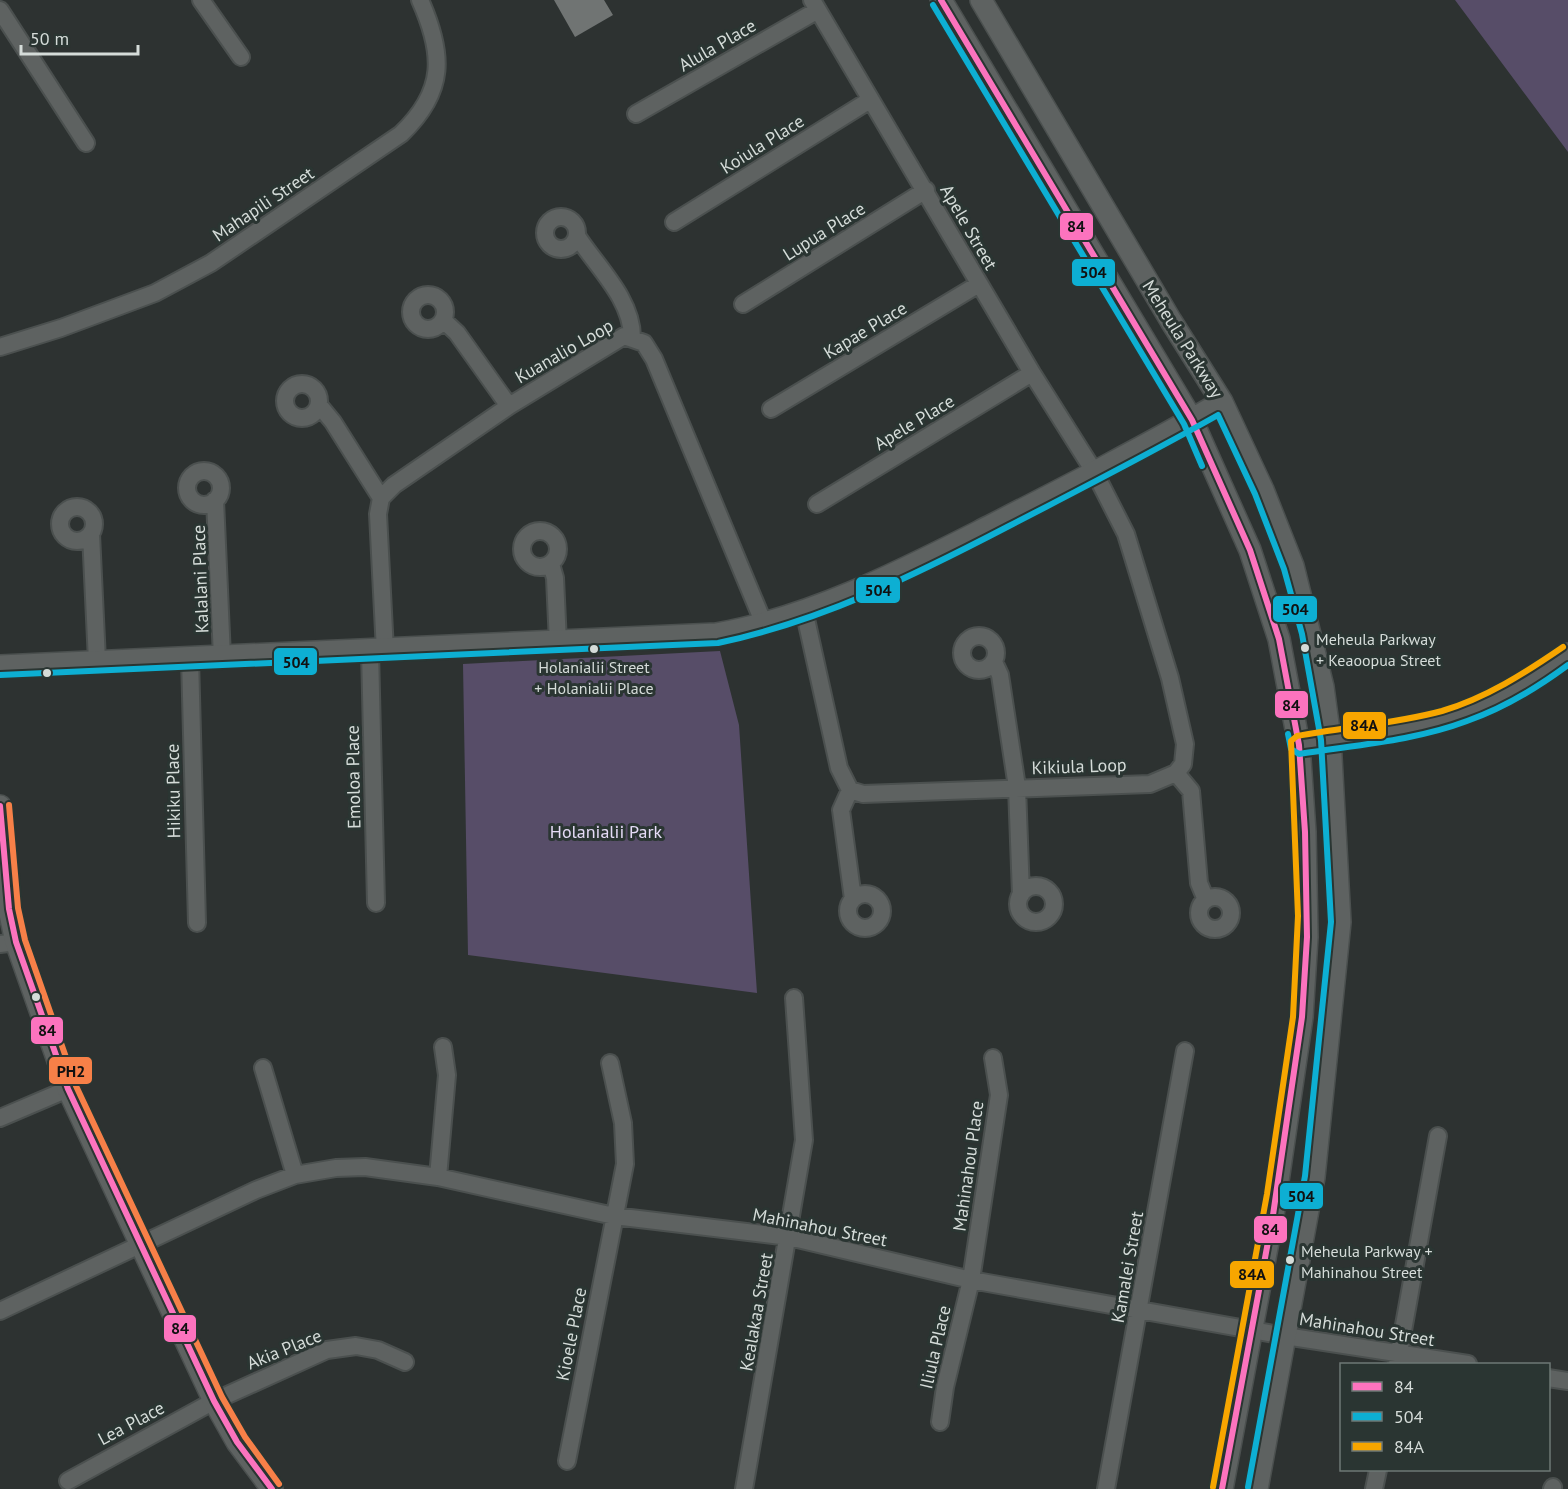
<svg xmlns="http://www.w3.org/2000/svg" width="1568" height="1489" viewBox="0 0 1568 1489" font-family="'PT Sans',sans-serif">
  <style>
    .green { fill: #574d68 }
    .building { fill: #707473 }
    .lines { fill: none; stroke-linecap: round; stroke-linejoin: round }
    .minor-casing { stroke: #4b504f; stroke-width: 20 }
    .tertiary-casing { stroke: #4b504f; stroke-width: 24 }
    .minor { stroke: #5e6261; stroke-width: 16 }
    .tertiary { stroke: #5e6261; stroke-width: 21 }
    .bus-1-casing { stroke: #2a3532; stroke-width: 10 }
    .bus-2-casing { stroke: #2a3532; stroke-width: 10 }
    .bus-3-casing { stroke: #2a3532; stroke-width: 10 }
    .bus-4-casing { stroke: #2a3532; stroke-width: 10 }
    .bus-1 { stroke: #fc73be; stroke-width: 6 }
    .bus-2 { stroke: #0dafd3; stroke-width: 6 }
    .bus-3 { stroke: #f7a600; stroke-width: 6 }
    .bus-4 { stroke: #f78048; stroke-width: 6 }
    .bus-dot { fill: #d5dcd9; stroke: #2a3532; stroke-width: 2 }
    .labels { text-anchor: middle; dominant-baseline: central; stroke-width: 6; stroke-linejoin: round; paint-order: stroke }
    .bus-label { font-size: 16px; fill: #d5dcd9; stroke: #2a3532; text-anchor: start }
    .street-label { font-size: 18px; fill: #d5dcd9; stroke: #2a3532 }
    .park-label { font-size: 18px; fill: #e5dbf6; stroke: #2a3532 }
    .line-badge { stroke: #2a3532; stroke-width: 2 }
    .pale-badge-label { font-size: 16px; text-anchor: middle; font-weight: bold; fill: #111 }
  </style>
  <rect width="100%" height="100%" fill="#2d3231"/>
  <path class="green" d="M1455,0h113v152z
    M720,651l19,74 18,268 -289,-38 -5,-291z"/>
  <path class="building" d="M554,0h50l9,15 -38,22z"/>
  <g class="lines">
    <defs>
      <path id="minor" d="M201,0l40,57
        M0,10l86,133
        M636,114l182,-104
        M545 233a16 16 0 1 1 32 0a16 16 0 1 1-32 0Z
        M674,222l196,-122
        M577,236c20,31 55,63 55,101
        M411 312a17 17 0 1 1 34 0a17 17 0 1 1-34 0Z
        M743,304l183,-114
        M443,320l14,13 52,73
        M0,347l61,-19 94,-35 56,-30 190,-129c45,-43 43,-80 19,-134
        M285 401a17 17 0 1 1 34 0a17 17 0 1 1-34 0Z
        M319,405l14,17 48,76
        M771,409l208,-125
        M187 488a17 17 0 1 1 34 0a17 17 0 1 1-34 0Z
        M215,500l7,157
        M817,504l215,-131
        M60 524a17 17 0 1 1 34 0a17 17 0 1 1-34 0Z
        M522 549a18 18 0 1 1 36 0a18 18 0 1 1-36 0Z
        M91,534l6,127
        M551,564l4,14 3,65
        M804,610l35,158 11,22 13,4 287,-10 26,-11 7,-9 2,-20 -15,-66 -44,-144 -31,-61 -63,-100 -220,-373
        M962 653a17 17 0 1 1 34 0a17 17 0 1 1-34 0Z
        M370,651l6,252
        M385,651l-7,-137 3,-16 13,-13 115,-79 115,-70 20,7 10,16 110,265
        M190,658l7,265
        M994,662l6,13 17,112 4,108
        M1176,773l15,18 8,92 7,17
        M850,790l-9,20 12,89
        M1018 904a18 18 0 1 1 36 0a18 18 0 1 1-36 0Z
        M848 911a17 17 0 1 1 34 0a17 17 0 1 1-34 0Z
        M1199 913a16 16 0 1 1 32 0a16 16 0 1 1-32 0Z
        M0,944l16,-2
        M263,1068l32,107
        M0,1118l68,-29
        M438,1177l9,-102 -4,-28
        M0,1311l256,-121 39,-15 41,-7 29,-1 73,10 176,39 175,21 182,43 314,56 183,28
        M1397,1364l41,-228
        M1548,1378l20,3
        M940,1422l5,-35 26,-107 28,-185 -6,-37
        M567,1461l58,-297 -2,-41 -13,-60
        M68,1481l146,-80 113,-51 29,-4 22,4 27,12
        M744,1489l60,-349 -10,-142
        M1106,1489l79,-438
        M1374,1489l4,-19
        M1552,1489l1,-2"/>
      <path id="tertiary" d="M941,0l251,420 58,130 29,89 20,106 6,87 2,105 -5,80 -29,198 -51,274
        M981,0l190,321 51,81 41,88 30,76 30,121 7,52 10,183 -26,255 -57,312
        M0,666l716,-32c97,-17 187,-64 274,-108 78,-40 156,-80 232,-124
        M1299,745c42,-9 85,-11 127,-21 55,-12 97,-37 142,-70
        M0,806l9,103 7,33 52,147 146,312 23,41 35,47"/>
    </defs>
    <use href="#minor" class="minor-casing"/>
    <use href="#tertiary" class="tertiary-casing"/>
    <use href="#minor" class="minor"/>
    <use href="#tertiary" class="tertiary"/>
    <defs>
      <path id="bus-1" d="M941,0l251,420 58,130 29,89 20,106 6,87 2,105 -5,80 -29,198 -51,274
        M0,806l9,103 7,33 52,147 146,312 23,41 35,47"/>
      <path id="bus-2" d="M933,5l251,419 18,42
        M0,675l718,-32c104,-22 197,-68 291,-117 70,-36 140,-72 209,-111l37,79 29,75 18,65 19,106 10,182 -26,254 -57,311
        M1288,734l3,15 8,5c56,-9 115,-13 168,-33 37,-13 70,-33 101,-56"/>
      <path id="bus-3" d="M1213,1487l54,-293 26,-177 5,-101 -7,-175 6,-5c48,-9 97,-12 145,-25 44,-13 83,-38 121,-64"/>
      <path id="bus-4" d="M9,805l9,103 7,32 51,146 146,311 23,40 34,47"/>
    </defs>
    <use href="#bus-1" class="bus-1-casing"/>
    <use href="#bus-2" class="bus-2-casing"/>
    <use href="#bus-3" class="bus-3-casing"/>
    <use href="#bus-4" class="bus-4-casing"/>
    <use href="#bus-1" class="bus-1"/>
    <use href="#bus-2" class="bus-2"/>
    <use href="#bus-3" class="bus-3"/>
    <use href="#bus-4" class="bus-4"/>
  </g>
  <g class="bus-dot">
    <circle cx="1305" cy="648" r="5"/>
    <circle cx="594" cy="649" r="5"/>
    <circle cx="47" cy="673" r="5"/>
    <circle cx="36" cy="997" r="5"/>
    <circle cx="1290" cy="1260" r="5"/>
  </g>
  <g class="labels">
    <g class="bus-label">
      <text x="1316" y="639">Meheula Parkway<tspan x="1316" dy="21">+ Keaoopua Street</tspan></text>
      <text x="594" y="667" text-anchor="middle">Holanialii Street<tspan x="594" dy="21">+ Holanialii Place</tspan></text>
      <text x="1301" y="1251">Meheula Parkway +<tspan x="1301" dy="21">Mahinahou Street</tspan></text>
    </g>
    <g class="street-label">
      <text transform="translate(717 45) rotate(-30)">Alula Place</text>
      <text transform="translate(762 144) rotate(-32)">Koiula Place</text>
      <text transform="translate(263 204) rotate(-34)">Mahapili Street</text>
      <text transform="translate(969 227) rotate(60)">Apele Street</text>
      <text transform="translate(824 231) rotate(-32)">Lupua Place</text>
      <text transform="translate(865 330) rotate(-31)">Kapae Place</text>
      <text transform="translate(1183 339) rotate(58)">Meheula Parkway</text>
      <text transform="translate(564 351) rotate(-30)">Kuanalio Loop</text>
      <text transform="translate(914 422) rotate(-31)">Apele Place</text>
      <text transform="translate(200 579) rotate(-92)">Kalalani Place</text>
      <text transform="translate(1079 766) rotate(-2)">Kikiula Loop</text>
      <text transform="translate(353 777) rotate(-91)">Emoloa Place</text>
      <text transform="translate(173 791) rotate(-91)">Hikiku Place</text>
      <text transform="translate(968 1166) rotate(-82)">Mahinahou Place</text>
      <text transform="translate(820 1227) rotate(11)">Mahinahou Street</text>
      <text transform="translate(1127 1267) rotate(-80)">Kamalei Street</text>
      <text transform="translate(756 1312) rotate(-80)">Kealakaa Street</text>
      <text transform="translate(1367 1329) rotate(9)">Mahinahou Street</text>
      <text transform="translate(571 1334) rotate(-79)">Kioele Place</text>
      <text transform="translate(935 1347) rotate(-77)">Iliula Place</text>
      <text transform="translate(284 1349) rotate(-22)">Akia Place</text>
      <text transform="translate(131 1423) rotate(-28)">Lea Place</text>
    </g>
    <g class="park-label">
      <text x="606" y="831">Holanialii Park</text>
    </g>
  </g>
  <g class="line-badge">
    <rect x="1059" y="212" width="35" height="29" rx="6" fill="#fc73be"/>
    <rect x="1071" y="258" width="45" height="29" rx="6" fill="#0dafd3"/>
    <rect x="855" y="576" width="46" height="28" rx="6" fill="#0dafd3"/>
    <rect x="1272" y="595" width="46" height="28" rx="6" fill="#0dafd3"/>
    <rect x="273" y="647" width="45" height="29" rx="6" fill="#0dafd3"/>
    <rect x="1274" y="690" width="35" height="29" rx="6" fill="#fc73be"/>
    <rect x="1342" y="711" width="45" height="29" rx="6" fill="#f7a600"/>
    <rect x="30" y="1016" width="34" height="29" rx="6" fill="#fc73be"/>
    <rect x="48" y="1056" width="45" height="29" rx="6" fill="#f78048"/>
    <rect x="1279" y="1182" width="45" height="28" rx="6" fill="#0dafd3"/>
    <rect x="1253" y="1215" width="35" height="29" rx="6" fill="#fc73be"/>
    <rect x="1229" y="1260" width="46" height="29" rx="6" fill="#f7a600"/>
    <rect x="163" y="1314" width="34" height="29" rx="6" fill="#fc73be"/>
  </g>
  <g class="pale-badge-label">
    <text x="1076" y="232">84</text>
    <text x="1093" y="278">504</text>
    <text x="878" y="596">504</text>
    <text x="1295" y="615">504</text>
    <text x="296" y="668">504</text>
    <text x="1291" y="711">84</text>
    <text x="1364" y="731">84A</text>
    <text x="47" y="1036">84</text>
    <text x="71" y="1077">PH2</text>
    <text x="1301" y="1202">504</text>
    <text x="1270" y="1235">84</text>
    <text x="1252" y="1280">84A</text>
    <text x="180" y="1334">84</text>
  </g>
  <rect x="1340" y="1363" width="210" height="108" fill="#2a3532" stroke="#6e7875" stroke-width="1.5"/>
  <rect x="1352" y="1382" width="30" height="9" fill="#fc73be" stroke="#6e7875" stroke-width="1.5"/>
  <text x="1394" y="1393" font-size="18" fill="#d5dcd9">84</text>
  <rect x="1352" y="1412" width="30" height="9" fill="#0dafd3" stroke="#6e7875" stroke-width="1.5"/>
  <text x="1394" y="1423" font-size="18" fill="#d5dcd9">504</text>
  <rect x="1352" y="1442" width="30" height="9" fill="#f7a600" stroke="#6e7875" stroke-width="1.5"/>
  <text x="1394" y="1453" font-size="18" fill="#d5dcd9">84A</text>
  <path d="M21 45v9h117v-9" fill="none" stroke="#d5dcd9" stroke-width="3"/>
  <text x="30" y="45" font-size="18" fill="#d5dcd9" stroke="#2a3532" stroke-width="4.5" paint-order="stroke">50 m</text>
</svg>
